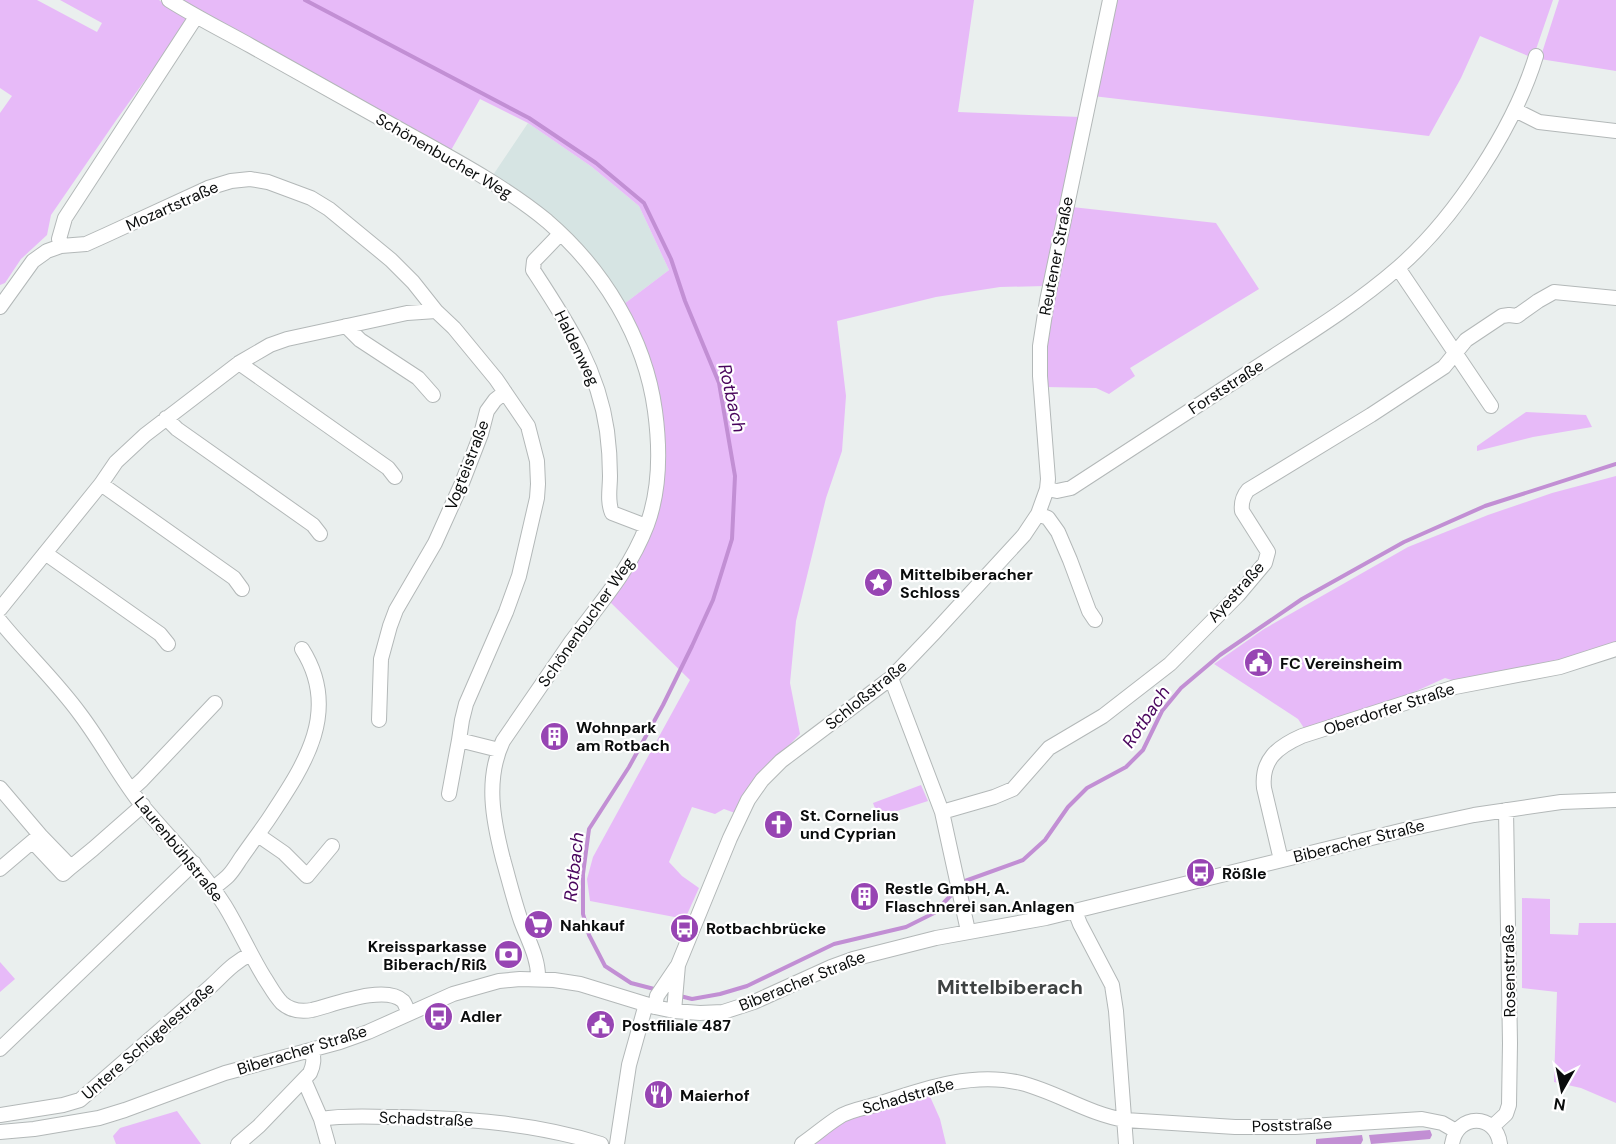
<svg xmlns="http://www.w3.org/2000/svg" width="1616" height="1144" viewBox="0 0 1616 1144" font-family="'DM Sans',sans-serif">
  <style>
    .built { fill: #d6e4e3 }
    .green { fill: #e7baf8 }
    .water { fill: #c28fd4 }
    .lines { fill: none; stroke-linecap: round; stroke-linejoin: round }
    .stream { stroke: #c28fd4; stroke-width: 4 }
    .minor-casing { stroke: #b3b8b8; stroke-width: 16 }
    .minor { stroke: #fff; stroke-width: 14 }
    .labels { text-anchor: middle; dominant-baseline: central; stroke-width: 4.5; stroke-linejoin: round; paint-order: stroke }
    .street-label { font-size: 16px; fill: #0a0c0c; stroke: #fff }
    .poi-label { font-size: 16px; font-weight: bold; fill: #0a0c0c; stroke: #fff; text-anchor: start }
    .water-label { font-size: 18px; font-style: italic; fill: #49055d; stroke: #fff }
    .quarter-label { font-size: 20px; font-weight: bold; fill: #3f4343; stroke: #fff }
  </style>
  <rect width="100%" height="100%" fill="#eaefee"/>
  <path class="built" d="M528,123l64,44 47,39 30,64 -45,34 -22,-33 -111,-93z"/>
  <path class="green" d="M0,0h37l60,32 5,-9 -42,-23h99l27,19 -17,28 -52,72 -66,96 -4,20 -26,24 -16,24 -5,2v-172l12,-17 -12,-8z
    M177,0h797l-16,112 122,5 -35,169 -45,1 -64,10 -99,24 9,75 -4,55 -16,47 -30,123 -6,62 10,51 -41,42 -24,37 -11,-4 -9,5 -23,-7 -23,55 13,14 17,12 -14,31 -95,-18 -3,-22 6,-22 97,-177 -80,-78 14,-18 10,-18 29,-121 -39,-141 45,-34 -30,-64 -47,-39 -64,-44 -48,-24 -30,53z
    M1116,0h437l-20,58 -53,-22 -19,42 -32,58 -336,-40z
    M1559,0h57v71l-76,-12z
    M1072,207l144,16 43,66 -129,79 5,8 -26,18 -13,-6 -50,-1c-4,-61 13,-121 26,-180z
    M1526,412l60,3 6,12 -59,10 -56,14v-5z
    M1616,476v169l-50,15 -111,21 -10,-3 -44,20 -95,33 -8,-12 -84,-55 50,-35 144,-82 80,-32 64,-22z
    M921,785l7,16 -31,10h-21l-3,-8z
    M1522,898l28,1v35l28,1 1,-12h37v180l-35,-15 -27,-6 3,-90 -35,-4z
    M0,962l15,17 -15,13z
    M928,1092l12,27 6,25h-138l34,-26z
    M177,1111l24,33h-85l-3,-8 7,-8z"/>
  <path class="water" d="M1430,1130l2,5 -2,4 -59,5 -2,-9z
    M1362,1135l1,5 -2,4h-45v-5z"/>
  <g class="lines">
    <path class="stream" d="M305,0l224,118 67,45 48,40 27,56 14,42 34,82 16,93 -3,63 -19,61 -21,46 -29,59 -34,62 -40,62 -6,45v40l6,21 16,31 26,17 27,7
      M963,884l2,-3 58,-21 22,-20 23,-33 19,-19 39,-21 17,-17 19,-39 19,-23 39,-33 82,-56 102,-57 81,-36 131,-42
      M680,996l12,3 28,-5 27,-8 87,-42 72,-17 28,-14 21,-22"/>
    <defs>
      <path id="minor" d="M169,0c27,17 55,31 82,46 50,28 100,56 150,84 50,28 102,55 146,91 56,48 98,116 108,190 5,37 5,79 -8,114 -18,47 -47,78 -76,117 -23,33 -45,66 -68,99 -18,38 -10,79 0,118 6,21 11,42 18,62 7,19 18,38 17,58
        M1515,110l24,12 77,9
        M560,234l-26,27 -1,9c34,52 65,98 74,161 2,15 3,30 3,45 0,13 -3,25 2,37l34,13
        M61,246l-2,-7 6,-21 131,-201
        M1398,268l93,138
        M0,307l33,-46 14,-10 14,-5 25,-2 20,-9 102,-47 23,-7 19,-2 18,3 43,16 18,11 62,51 22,22 23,29 18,17 42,51 32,47 9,35 1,23 -1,14 -18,78 -13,36 -40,92 -4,16 -3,20 40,10
        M346,326l14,14 58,38 15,17
        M239,363l149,105 7,9
        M166,418l11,11 136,96 7,9
        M101,484l133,94 8,11
        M1047,489l10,2 14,-3c59,-38 117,-76 175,-114 52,-34 106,-66 153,-107 56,-49 115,-139 137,-211
        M1038,514l10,4 10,14 12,28 19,51 6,9
        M45,553l115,81 8,10
        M0,609l101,-125 15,-22 29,-27 94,-72 31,-18 17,-6 120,-26 29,-2
        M0,621c26,32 56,60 80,93 22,29 39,62 61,90 28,34 60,64 84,102 14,23 25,48 39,71 6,9 11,19 18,26 9,8 19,9 30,7 21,-5 73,-26 91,-9 2,2 4,9 6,12
        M891,678l51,134 26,119
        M379,720l2,-61 9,-33 6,-16 39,-67 27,-60 19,-49 6,-23 8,-11 10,-8
        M0,788l40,47
        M131,790l11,-10 73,-77
        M449,794l10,-54
        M942,812l52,-15 19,-8 36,-41 54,-32 67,-52 68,-69 27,-32 3,-11 -26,-41c-1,-8 1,-15 6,-21l123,-75 73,-48 22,-27 36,-24 7,-1 8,1 21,-15 16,-9 62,6
        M258,835l26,18 23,23 25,-30
        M33,842l30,32 8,-7
        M1281,860l-17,-72c-3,-28 13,-41 38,-52l153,-49 105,-20 56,-18
        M0,869l40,-34 31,32 22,-18 50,-44
        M214,888c4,-4 10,-8 14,-12 5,-5 9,-12 13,-18 9,-13 18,-25 27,-38 35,-53 74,-108 34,-171
        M1075,911l5,13 32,61 4,26 10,133
        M655,1007l2,-11 21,-31 52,-127 18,-38 14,-20 19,-19 110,-83 43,-45 90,-98 14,-21 9,-25 1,-10 -8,-103v-30l7,-45 63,-301
        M674,1011l4,-46
        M0,1049l194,-186
        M304,1080l17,39 7,25
        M0,1115l63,-10 17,-5 131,-114c13,-12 23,-24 40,-32
        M321,1119c24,-4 49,-2 74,-2 69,1 140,6 206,27
        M1492,1127l14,-13 3,-9 1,-62 -4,-233
        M0,1132l34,-3 65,-11 26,-8 100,-37 115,-31 28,-10 85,-38 46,-13 21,-2 34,1 26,4 75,23 19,4 26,2 23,-1 31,-10 77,-35 22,-8 83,-21 110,-20 358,-88 70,-15 87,-13 55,-2
        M238,1144l21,-18 51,-53c4,-9 4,-14 2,-23
        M617,1144l12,-79 17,-61
        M802,1144c12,-8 24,-19 37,-27 10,-7 26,-9 39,-13 45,-15 95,-33 143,-21 36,9 67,31 104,37l110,7h60l127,-8 20,4 14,8
        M1452,1144c5,-31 44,-31 48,0"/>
    </defs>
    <use href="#minor" class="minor-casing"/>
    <use href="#minor" class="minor"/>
  </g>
  <defs>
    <symbol id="sight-disc" viewBox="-11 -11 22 22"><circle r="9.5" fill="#9745b3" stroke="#fff"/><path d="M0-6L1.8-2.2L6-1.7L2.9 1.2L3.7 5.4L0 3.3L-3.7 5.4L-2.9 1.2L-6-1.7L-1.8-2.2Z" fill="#fff"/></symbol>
    <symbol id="civic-disc" viewBox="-11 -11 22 22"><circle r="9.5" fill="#9745b3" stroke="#fff"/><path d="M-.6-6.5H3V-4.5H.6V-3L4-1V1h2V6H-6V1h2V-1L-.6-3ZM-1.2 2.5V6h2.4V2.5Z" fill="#fff"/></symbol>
    <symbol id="building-disc" viewBox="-11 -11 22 22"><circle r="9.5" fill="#9745b3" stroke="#fff"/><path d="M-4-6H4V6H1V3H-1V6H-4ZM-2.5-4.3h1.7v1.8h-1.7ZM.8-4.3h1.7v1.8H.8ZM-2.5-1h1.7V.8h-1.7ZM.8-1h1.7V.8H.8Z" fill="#fff"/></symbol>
    <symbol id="church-disc" viewBox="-11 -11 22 22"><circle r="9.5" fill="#9745b3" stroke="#fff"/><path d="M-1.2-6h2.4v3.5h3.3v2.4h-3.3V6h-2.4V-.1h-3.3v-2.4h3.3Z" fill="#fff"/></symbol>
    <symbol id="bus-disc" viewBox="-11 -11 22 22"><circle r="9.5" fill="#9745b3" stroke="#fff"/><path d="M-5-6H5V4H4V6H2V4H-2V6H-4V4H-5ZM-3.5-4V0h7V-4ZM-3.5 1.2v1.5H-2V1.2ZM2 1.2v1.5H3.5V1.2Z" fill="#fff"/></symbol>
    <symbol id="supermarket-disc" viewBox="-11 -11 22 22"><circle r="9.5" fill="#9745b3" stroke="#fff"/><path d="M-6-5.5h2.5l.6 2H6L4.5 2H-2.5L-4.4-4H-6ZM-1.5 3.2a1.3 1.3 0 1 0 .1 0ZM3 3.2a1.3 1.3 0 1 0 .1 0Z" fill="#fff"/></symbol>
    <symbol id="bank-disc" viewBox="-11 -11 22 22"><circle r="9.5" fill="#9745b3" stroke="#fff"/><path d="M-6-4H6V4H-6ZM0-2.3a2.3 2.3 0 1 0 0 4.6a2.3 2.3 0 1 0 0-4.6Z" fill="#fff"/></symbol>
    <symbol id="restaurant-disc" viewBox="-11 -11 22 22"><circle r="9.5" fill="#9745b3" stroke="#fff"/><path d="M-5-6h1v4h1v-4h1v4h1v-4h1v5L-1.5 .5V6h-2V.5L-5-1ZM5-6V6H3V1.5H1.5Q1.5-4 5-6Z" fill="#fff"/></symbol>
  </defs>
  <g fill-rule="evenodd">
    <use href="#sight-disc" x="862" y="566" width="33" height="33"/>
    <use href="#civic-disc" x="1242" y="646" width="33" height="33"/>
    <use href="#building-disc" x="538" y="720" width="33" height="33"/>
    <use href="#church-disc" x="762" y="808" width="33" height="33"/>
    <use href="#bus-disc" x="1184" y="856" width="33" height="33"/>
    <use href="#building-disc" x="848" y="880" width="33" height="33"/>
    <use href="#supermarket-disc" x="522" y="908" width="33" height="33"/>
    <use href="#bus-disc" x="668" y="912" width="33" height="33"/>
    <use href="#bank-disc" x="492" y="938" width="33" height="33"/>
    <use href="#bus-disc" x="422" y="1000" width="33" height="33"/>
    <use href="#civic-disc" x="584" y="1008" width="33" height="33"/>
    <use href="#restaurant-disc" x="642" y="1078" width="33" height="33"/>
  </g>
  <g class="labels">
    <g class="street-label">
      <text transform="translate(444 156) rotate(30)">Schönenbucher Weg</text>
      <text transform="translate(172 206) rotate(-24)">Mozartstraße</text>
      <text transform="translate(1056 256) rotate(-79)">Reutener Straße</text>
      <text transform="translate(577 348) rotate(64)">Haldenweg</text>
      <text transform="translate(1226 387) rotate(-33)">Forststraße</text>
      <text transform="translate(467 465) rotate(-69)">Vogteistraße</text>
      <text transform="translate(1236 592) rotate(-48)">Ayestraße</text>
      <text transform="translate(586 622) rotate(-55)">Schönenbucher Weg</text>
      <text transform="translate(866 695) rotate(-39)">Schloßstraße</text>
      <text transform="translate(1389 709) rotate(-18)">Oberdorfer Straße</text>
      <text transform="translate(1359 841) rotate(-14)">Biberacher Straße</text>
      <text transform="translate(179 849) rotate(51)">Laurenbühlstraße</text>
      <text transform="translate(1509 971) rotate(-91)">Rosenstraße</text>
      <text transform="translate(802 981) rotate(-22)">Biberacher Straße</text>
      <text transform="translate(148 1041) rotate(-41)">Untere Schügelestraße</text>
      <text transform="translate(302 1050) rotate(-17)">Biberacher Straße</text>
      <text transform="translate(908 1096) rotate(-16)">Schadstraße</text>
      <text transform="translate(426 1119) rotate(2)">Schadstraße</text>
      <text transform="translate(1292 1125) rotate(-2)">Poststraße</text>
    </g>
    <g class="poi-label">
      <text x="900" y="574">Mittelbiberacher<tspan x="900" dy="18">Schloss</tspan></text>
      <text x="1280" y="663">FC Vereinsheim</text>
      <text x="576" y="727">Wohnpark<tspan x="576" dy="18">am Rotbach</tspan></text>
      <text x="800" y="815">St. Cornelius<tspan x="800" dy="18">und Cyprian</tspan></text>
      <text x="1222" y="873">Rößle</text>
      <text x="885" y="888">Restle GmbH, A.<tspan x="885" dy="18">Flaschnerei san.Anlagen</tspan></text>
      <text x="560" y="925">Nahkauf</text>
      <text x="706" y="928">Rotbachbrücke</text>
      <text x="487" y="946" text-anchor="end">Kreissparkasse<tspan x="487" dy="18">Biberach/Riß</tspan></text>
      <text x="460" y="1016">Adler</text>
      <text x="622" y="1025">Postfiliale 487</text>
      <text x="680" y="1095">Maierhof</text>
    </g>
    <g class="water-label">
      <text transform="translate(732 398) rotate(77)">Rotbach</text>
      <text transform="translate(1146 717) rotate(-56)">Rotbach</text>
      <text transform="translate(574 867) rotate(-84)">Rotbach</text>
    </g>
    <g class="quarter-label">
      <text x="1010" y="987">Mittelbiberach</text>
    </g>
  </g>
  <g transform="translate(1562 1090) rotate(189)" stroke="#ffffff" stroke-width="4.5" paint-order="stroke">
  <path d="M0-4.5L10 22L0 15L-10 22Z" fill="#0a0c0c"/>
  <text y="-9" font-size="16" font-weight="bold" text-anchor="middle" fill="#0a0c0c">N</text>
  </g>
</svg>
